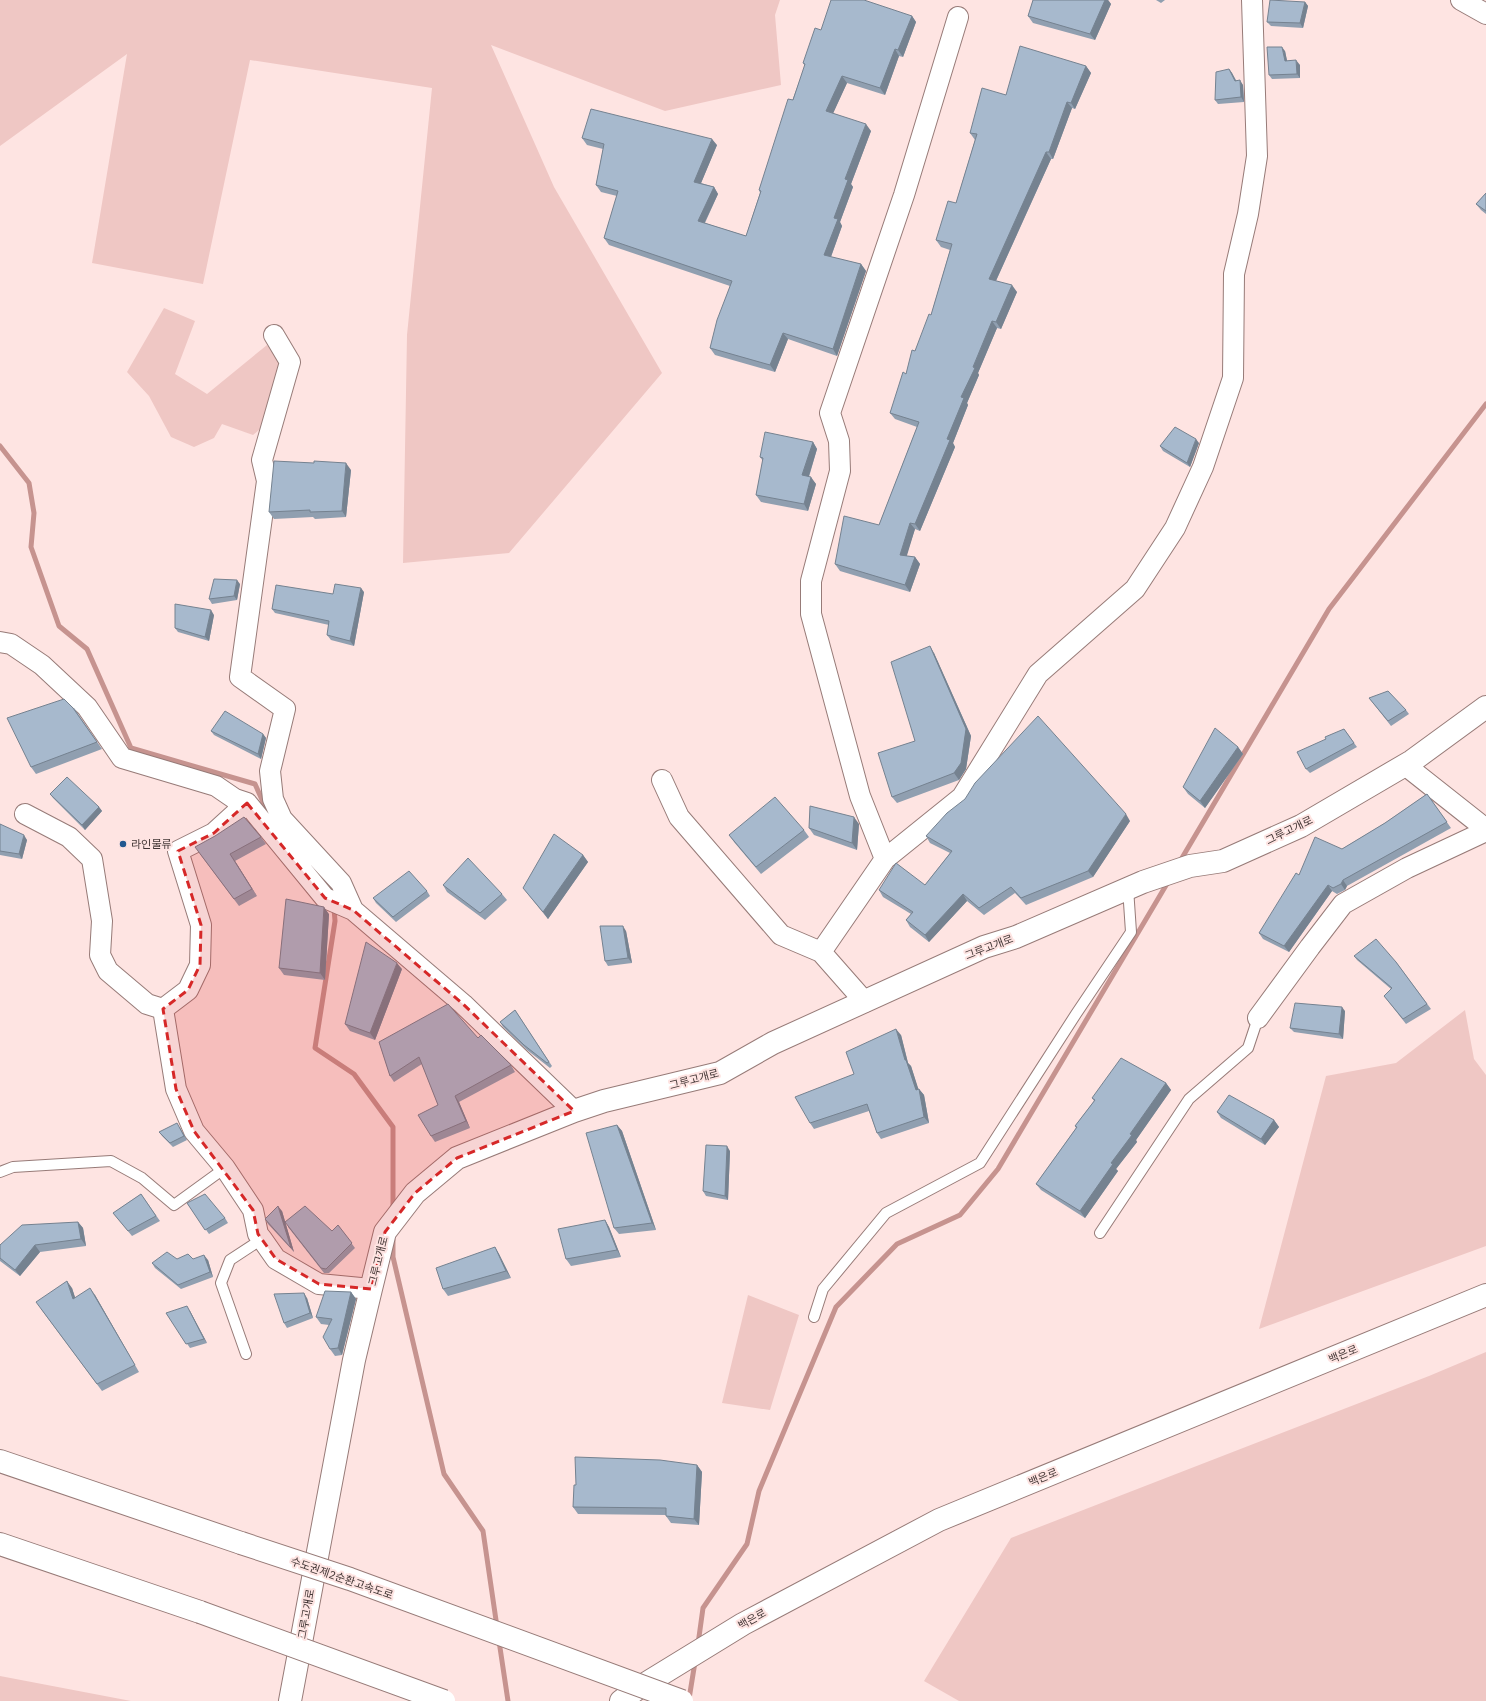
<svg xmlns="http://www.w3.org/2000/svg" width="1486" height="1701" viewBox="0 0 1486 1701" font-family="'IBM Plex Sans','Noto Sans KR',sans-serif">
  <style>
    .green { fill: #efc7c4 }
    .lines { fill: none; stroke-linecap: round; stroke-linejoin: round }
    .stream { stroke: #c6938f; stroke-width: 5 }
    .service-casing { stroke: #977b78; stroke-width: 12 }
    .minor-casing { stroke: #977b78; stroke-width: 22 }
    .tertiary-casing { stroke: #977b78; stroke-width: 24 }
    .secondary-casing { stroke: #977b78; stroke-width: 24 }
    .motorway-casing { stroke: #977b78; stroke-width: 24 }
    .service { stroke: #fff; stroke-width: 10 }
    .minor { stroke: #fff; stroke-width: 20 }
    .tertiary { stroke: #fff; stroke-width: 22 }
    .secondary { stroke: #fff; stroke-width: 22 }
    .motorway { stroke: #fff; stroke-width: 22 }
    .motorway-bridge-casing { stroke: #977b78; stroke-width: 24; stroke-linecap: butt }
    .motorway-bridge { stroke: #fff; stroke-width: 22 }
    .wall { fill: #909fb0 }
    .shaded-wall { fill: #758290 }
    .building { fill: #a7b9cd; stroke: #758290 }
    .marked { fill: #d62828; fill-opacity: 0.2; stroke: #d62828; stroke-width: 3; stroke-dasharray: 8 5; stroke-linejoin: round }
    .poi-dot { fill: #215890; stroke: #fee4e2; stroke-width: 1.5 }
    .labels { text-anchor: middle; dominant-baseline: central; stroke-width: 4; stroke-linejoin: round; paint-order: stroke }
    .street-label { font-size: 11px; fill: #433736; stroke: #fee4e2 }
    .poi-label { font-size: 11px; fill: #433736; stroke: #fee4e2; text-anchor: start }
  </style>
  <rect width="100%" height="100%" fill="#fee4e2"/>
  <path class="green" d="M0,0h780l-5,15 6,70 -116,26 -174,-66 63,142 108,186 -153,180 -106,10 4,-228 25,-247 -182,-28 -47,224 -111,-21 35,-209 -127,92z
    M164,308l31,13 -20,53 32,20 60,-49 16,21 -17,58 -13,11 -31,-11 -8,14 -20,9 -23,-10 -22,-41 -22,-24z
    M1465,1010l9,49 12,16v171l-227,83 67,-253 70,-13z
    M748,1295l51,20 -29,95 -48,-7z
    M1486,1352v349h-527l-35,-20 87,-143 418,-162z
    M0,1676l131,25h-131z"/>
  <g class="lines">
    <path class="stream" d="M0,446l29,37 5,30 -3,34 28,79 28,23 44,99 124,36 13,29 4,4
      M1179,863l150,-254 157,-205
      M334,908l1,13 -20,127 39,26 39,53v83
      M393,1240v17l51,217 39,57 14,96
      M499,1641l9,60
      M698,1644l5,-36 44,-64 12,-53 77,-184 61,-63 63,-29 38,-46 170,-287
      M689,1699l6,-37"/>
    <defs>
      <path id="service" d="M0,1172l13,-5 98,-6 31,17 32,27 51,-37
        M1100,1233l89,-134 59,-51 10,-30
        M814,1317l9,-28 63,-76 94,-50 96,-149 55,-82 -3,-44
        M246,1354l-25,-71 9,-23 32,-21"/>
      <path id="minor" d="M1461,0l25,14
        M274,335l16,27 -28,98 5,21 -27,196 45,32 -15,62 3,28 9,20 59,64 12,27
        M0,642l11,2 31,21 45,42 35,51 94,28 19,13 12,4 78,95 28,12 110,94 111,107
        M1405,765l81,64
        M662,780l17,37 102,118 40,17 44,50
        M25,814l44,23 23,22 10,62 -2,34 8,16 39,33 16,5
        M885,859l-25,-63 -49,-182v-33l29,-110 -1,-30 -9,-28 74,-218 54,-178
        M821,952l64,-93 77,-62 76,-123 97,-85 40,-61 28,-61 30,-89 1,-104 14,-60 9,-58 -5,-156
        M163,1009l13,80 18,42 31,37 28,42 5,24 4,5 14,20 43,25 52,5
        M163,1009l25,-19 12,-25 1,-40 -23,-74 36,-18 33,-30
        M1258,1018l52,-71 33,-43 64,-36 79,-37"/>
      <path id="tertiary" d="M290,1701l64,-341 17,-71 14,-57 30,-39 42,-35 117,-47 30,-10 116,-28 53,-30 211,-96 32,-10 127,-55 47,-16 33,-5 78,-35 111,-65 74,-54"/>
      <path id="secondary" d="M621,1701l16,-12 106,-65 196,-104 547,-225"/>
      <path id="motorway" d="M0,1461l241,82
        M0,1544l200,68"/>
    </defs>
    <use href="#service" class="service-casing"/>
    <use href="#minor" class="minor-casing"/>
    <use href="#tertiary" class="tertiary-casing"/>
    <use href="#secondary" class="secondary-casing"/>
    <use href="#motorway" class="motorway-casing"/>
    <use href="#service" class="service"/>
    <use href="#minor" class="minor"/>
    <use href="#tertiary" class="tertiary"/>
    <use href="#secondary" class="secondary"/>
    <use href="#motorway" class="motorway"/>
    <defs>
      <path id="motorway-bridge" d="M241,1543l109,36 332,122
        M200,1612l244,89"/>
    </defs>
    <use href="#motorway-bridge" class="motorway-bridge-casing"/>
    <use href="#motorway-bridge" class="motorway-bridge"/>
  </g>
  <path class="wall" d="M1033,0h75l3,4 -16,36 -62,-17 -5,-7z
    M1156,0h9l-4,3z
    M1305,2l3,4 -5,22 -32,-2 -4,-4z
    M912,16l4,6 -13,35 -4,-1 -14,39 -38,-12 -14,30 38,18 -20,53 2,3 -13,35 2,4 -11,31 30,7 5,7 -29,85 -49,-17 -13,33 -60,-17 -5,-7 20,-62 -121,-41 -5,-7 13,-42 -16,-4 -5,-7 7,-36 -16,-4 -5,-7 135,7 -16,38 13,4 4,7 -13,29 41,13 14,-43 -1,-3 46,-124 -2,-3 18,-33z
    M1285,51l2,10 13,4v13l-28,1 -3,-4z
    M1086,66l5,7 -16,36 -3,-1 -19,51h-2l-55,122 21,11 -16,37 -4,-1 -19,45 1,2 -12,28 1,2 -15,38 2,4 -35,84 -5,-2 -9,27 9,1 5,7 -10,28 -70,-21 -5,-7 44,-39 38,-98 -22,-8 -5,-6 25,-62 16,-36 19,-65 -9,-3 -5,-7 20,-37 19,-63 -5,-7 36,-38z
    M1229,69l3,4 4,7 7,5 1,17 -26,2 -3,-4z
    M1486,193v21l-5,-4 -5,-6z
    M813,442l4,7 -8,28 7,7 -8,27 -47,-9 -5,-7 7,-34 -3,-4z
    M1199,443l-9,24 -27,-16 -3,-5z
    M351,470l-5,47 -31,2 -2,-2 -39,2 -5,-7z
    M240,584l-3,16 -25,4 -3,-5z
    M364,592l-10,54 -23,-6 -4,-5 2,-10 -54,-12 -3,-4z
    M214,615l-5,26 -31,-9 -3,-4z
    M934,653l37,83 -5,33 -7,11 -62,23 -5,-6 23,-56z
    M1369,698l37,12 3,4 -18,12z
    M74,708l28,41 -66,25 -5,-7z
    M1344,729l13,18 -47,26 -4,-4 20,-30z
    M211,731l52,3 3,4 -5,21 -47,-24z
    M1238,747l5,7 -38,54 -17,-14 -5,-7z
    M50,794l49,13 3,4 -17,19 -32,-32z
    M1427,794l24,34 -104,58 -2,4 -8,4 -5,-3 -43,61 -26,-13 -4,-6 40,-58 86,-52z
    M1130,821l-37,56 -67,28 -11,-12 -31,22 -17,-14 -38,41 -19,-15 -4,-7 5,-6 -28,-17 -4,-7 46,-5 25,-32 -20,-10 -4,-7z
    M0,824l27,16 -5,19 -22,-4z
    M859,824l-2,26 -43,-15 -5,-7z
    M804,830l5,7 -48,37 -27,-32 -5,-7z
    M261,837l5,7 -31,17 22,35 -18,10 -39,-52z
    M583,855l5,7 -40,57 -25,-31z
    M443,885l59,9 5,6 -22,20 -38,-28z
    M427,891l3,5 -34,26 -20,-19 -3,-5z
    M329,914l-4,66 -41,-5 -5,-7z
    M626,931l6,32 -24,3 -3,-5z
    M1354,956l42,6 35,47 -25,15 -22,-28 7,-7 -34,-29z
    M402,969l-27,71 -25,-9 -5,-7z
    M515,1010l37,56 -2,2 -23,-18 -24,-23 -3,-5z
    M1345,1011l-2,28 -49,-7 -4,-4z
    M901,1035l7,28 3,3 7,23h1l5,6 5,28 -48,16 -4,-6 -8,-22 -55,18 -4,-6 44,-49z
    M478,1038l33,27 4,7 -56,30 11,26 -35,14 -4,-6 7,-31 -16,-41 -28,18 -4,-6 -11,-34z
    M1166,1083l5,7 -35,50 1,2 -21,27 2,2 -33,47 -44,-28 -5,-6 40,-56 -1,-2 19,-25 -2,-3z
    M1217,1112l57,8 5,7 -14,18 -44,-27z
    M617,1125l5,6 34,99 -37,4 -5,-6z
    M180,1128l7,12 -14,7 -11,-11 -3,-4z
    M730,1151l-2,49 -22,-4 -3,-5z
    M141,1194l19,27 -28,15 -19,-23z
    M187,1203l38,15 3,5 -19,11z
    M282,1211l12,41 -26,-28 -3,-5z
    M605,1220l4,7 12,30 -50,9 -5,-7z
    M78,1222l5,6 3,18 -46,6 -20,24 -20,-15v-16z
    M338,1225l17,23 -26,25h-5l-36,-46 44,4z
    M495,1247l4,7 12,24 -63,18 -5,-7z
    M177,1259h16l15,1 5,17 -32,12 -26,-21 -3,-5z
    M72,1288l3,10 20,-3 44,77 -37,19 -61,-82z
    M351,1292l5,7 -14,56 -7,1 -5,-7 -1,-24 -8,-1 -5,-7z
    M307,1298l6,20 -26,10 -3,-5z
    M190,1311l17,32 -17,5 -24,-35z
    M697,1465l5,7 -3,53 -28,-2 -5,-7v-1l-88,-1 -5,-7 3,-22z"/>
  <path class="shaded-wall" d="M1105,0h3l3,4 -16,36 -5,-6z
    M1305,2l3,4 -5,22 -3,-5z
    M912,16l4,6 -13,35 -5,-7z
    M1282,47l3,4 3,14 -3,-4z
    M895,49l4,7 -14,39 -5,-7z
    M1296,60l4,5v13l-3,-4z
    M1086,66l5,7 -16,36 -4,-6z
    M1229,69l3,4 6,12 -3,-4z
    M842,76l5,7 -16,35 -5,-7z
    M1240,80l3,5 1,17 -3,-5z
    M1067,102l5,6 -19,51 -4,-7z
    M866,124l5,7 -20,53 2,3 -13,35 2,4 -13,36 -5,-7 10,-37 11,-39z
    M712,139l5,6 -18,43 -5,-6z
    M1046,152l5,7 -57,126 -5,-6z
    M714,187l4,7 -16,34 -4,-7z
    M861,264l5,7 -29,85 -4,-7z
    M1012,285l5,7 -16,37 -5,-7z
    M992,321l5,7 -19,45 1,2 -12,28 1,2 -15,38 2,4 -35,84 -5,-7 32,-85 14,-42z
    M783,333l5,6 -13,33 -5,-7z
    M1196,439l3,4 -9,24 -3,-4z
    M813,442l4,7 -10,33 -5,-7z
    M346,463l5,7 -5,47 -4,-6z
    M811,477l5,7 -8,27 -4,-7z
    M910,523l5,6 -10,33 -5,-7z
    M915,557l5,7 -10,28 -5,-7z
    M237,580l3,4 -3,16 -3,-4z
    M361,588l3,4 -10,54 -4,-5z
    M211,610l3,5 -5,26 -4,-4z
    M930,646l4,7 37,83 -5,33 -7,11 -5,-7z
    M263,734l3,4 -5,21 -3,-5z
    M1238,747l5,7 -38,54 -5,-7z
    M99,807l3,4 -17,19 -3,-5z
    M1126,814l4,7 -37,56 -5,-6z
    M854,817l5,7 -2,26 -5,-7z
    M24,835l3,5 -5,19 -3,-5z
    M230,854l5,7 22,35 -5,-7z
    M583,855l5,7 -40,57 -5,-7z
    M1343,880l4,6 -2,4 -4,-6z
    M1328,885l4,6 -43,61 -5,-6z
    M963,894l4,7 -38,41 -4,-7z
    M324,907l5,7 -4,66 -5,-7z
    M623,926l3,5 6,32 -4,-5z
    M397,963l5,6 -27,71 -5,-7z
    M1342,1007l3,4 -2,28 -4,-5z
    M896,1029l5,6 7,28 3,3 10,31 -5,-7 -11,-30z
    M1166,1083l5,7 -35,50 1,2 -21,27 2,2 -33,47 -5,-7 50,-77z
    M919,1089l5,6 5,28 -5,-6z
    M455,1096l4,6 11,26 -4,-7z
    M1274,1120l5,7 -14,18 -4,-6z
    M177,1123l3,5 7,12 -3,-4z
    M617,1125l5,6 34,99 -4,-7z
    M727,1146l3,5 -2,49 -3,-4z
    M278,1206l4,5 12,41 -3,-4z
    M605,1220l4,7 12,30 -4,-7z
    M78,1222l5,6 3,18 -5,-7z
    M35,1245l5,7 -20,24 -5,-6z
    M495,1247l4,7 12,24 -5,-7z
    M204,1255l4,5 5,17 -3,-5z
    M67,1281l5,7 6,18 -5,-7z
    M90,1288l5,7 44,77 -4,-7z
    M351,1292l5,7 -14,56 -4,-7z
    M304,1293l3,5 6,20 -3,-5z
    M187,1306l3,5 17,32 -3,-4z
    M697,1465l5,7 -3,53 -5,-6z"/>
  <path class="building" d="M831,0h33l48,16 -14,34 -3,-1 -15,39 -38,-12 -16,35 40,13 -21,55 3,1 -14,38 4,1 -14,36 37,9 -28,85 -50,-16 -13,32 -60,-17 7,-28 15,-39 -128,-43 14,-47 -22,-6 8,-41 -22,-6 9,-29 121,30 -18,43 20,5 -16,34 48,15 15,-45 -2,-1 29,-91 5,1 12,-36 -2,-1 12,-35 6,2z
    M1033,0h72l-15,34 -62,-18z
    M1270,0l35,2 -5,21 -33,-1z
    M1020,46l66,20 -15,37 -4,-1 -18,50h-3l-57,127 23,6 -16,37 -4,-1 -19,46 2,1 -14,29 3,1 -17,41 3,1 -35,84 -5,-1 -10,32 15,2 -10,28 -70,-21 9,-48 35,9 40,-103 -29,-9 13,-41 3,2 6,-24 3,1 14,-37 2,1 21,-71 -16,-4 12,-39 8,2 21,-69 -7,-1 12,-45 24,7z
    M1267,47h15l3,14 11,-1 1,14 -28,1z
    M1229,69l6,12 5,-1 1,17 -26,3 1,-28z
    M1486,193v18l-10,-7z
    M1175,427l21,12 -9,24 -27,-17z
    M765,432l48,10 -11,33 9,2 -7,27 -48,-9 7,-37 -3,-1z
    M274,461l40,2v-2l32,2 -4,48 -32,1v-2l-41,2z
    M214,579l23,1 -3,16 -25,3z
    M335,584l26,4 -11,53 -23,-6 2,-14 -57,-12 4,-24 57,9z
    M175,604l36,6 -6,27 -30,-9z
    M930,646l36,83 -5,34 -7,10 -62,24 -14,-44 37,-12 -24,-79z
    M1388,691l18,19 -18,11 -19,-23z
    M64,699l9,9 24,34 -66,25 -24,-49z
    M225,711l38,23 -5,20 -47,-23z
    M1038,716l88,98 -38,57 -67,27 -10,-11 -32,21 -16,-14 -38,41 -19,-15 7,-8 -34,-22 17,-27 29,22 27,-34 -26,-15 21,-23 18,-14 10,-16z
    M1215,728l23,19 -38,54 -17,-14z
    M1344,729l10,14 -48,26 -9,-17 29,-13 -1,-2z
    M67,777l32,30 -17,18 -32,-31z
    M1427,794l20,28 -104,58 -2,4 -8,4 -5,-3 -44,61 -25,-13 37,-60 3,2 16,-38 27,12 43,-26z
    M775,797l29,33 -48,37 -27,-32z
    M810,806l44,11 -2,26 -43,-15z
    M244,817l17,20 -31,17 22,35 -18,10 -39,-52 20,-11z
    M0,824l24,11 -5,19 -19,-3z
    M554,834l29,21 -40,57 -20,-24z
    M468,858l34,36 -22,19 -37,-28z
    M409,871l18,20 -34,26 -20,-19z
    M286,899l38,8 -4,66 -41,-5z
    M600,926h23l5,32 -23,3z
    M1376,939l20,23 31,42 -24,15 -19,-23 8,-8 -38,-32z
    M366,942l31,21 -27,70 -25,-9z
    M1295,1003l47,4 -3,27 -49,-6z
    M448,1004l30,34 3,-3 30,30 -56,31 11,25 -35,15 -13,-21 20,-10 -19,-48 -29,19 -11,-34z
    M515,1010l34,52 -2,1 -23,-18 -24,-23z
    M896,1029l9,31h1l10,30 3,-1 5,28 -47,16 -10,-29 -57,19 -15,-26 59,-23 -8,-22z
    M1121,1058l45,25 -36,51 2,1 -21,28 2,1 -33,47 -44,-27 41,-57 -2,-1 20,-26 -3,-2z
    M1229,1095l45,25 -13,19 -44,-27z
    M177,1123l7,13 -14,7 -11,-11z
    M617,1125l35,98 -38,5 -28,-95z
    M706,1145l21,1 -2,50 -22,-5z
    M141,1194l15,22 -28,15 -15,-18z
    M205,1194l20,24 -20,12 -18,-27z
    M278,1206l13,42 -26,-29z
    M305,1206l27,25 6,-6 14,18 -26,26 -5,-1 -36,-46z
    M605,1220l12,30 -51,9 -8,-30z
    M78,1222l3,17 -46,6 -20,25 -15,-12v-13l22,-20z
    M495,1247l11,24 -63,18 -7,-21z
    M167,1252l10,7 11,-5 5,5 11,-4 6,17 -32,13 -26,-22z
    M67,1281l6,18 17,-11 45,77 -38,19 -61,-82z
    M325,1291l26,1 -13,56 -8,1 -7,-12 9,-18 -16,-2z
    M304,1293l6,20 -26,10 -10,-29z
    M187,1306l17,33 -18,5 -20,-31z
    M575,1457l85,3 37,5 -3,54 -28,-3v-8l-93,-1 1,-22h2z"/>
  <path class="marked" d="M247,803l78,95 28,12 110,94 111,107 -117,47 -42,35 -30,39 -14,57 -52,-5 -43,-25 -18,-25 -5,-24 -59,-79 -18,-42 -13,-80 25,-19 12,-25 1,-40 -23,-74 36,-18z"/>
  <circle class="poi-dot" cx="123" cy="844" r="4"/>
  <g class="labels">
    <g class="street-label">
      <text transform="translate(1289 830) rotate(-26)">그루고개로</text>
      <text transform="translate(989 947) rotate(-21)">그루고개로</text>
      <text transform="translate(694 1079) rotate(-15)">그루고개로</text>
      <text transform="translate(378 1261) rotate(-76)">그루고개로</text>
      <text transform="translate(1343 1354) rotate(-22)">백은로</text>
      <text transform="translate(1043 1477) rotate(-22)">백은로</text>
      <text transform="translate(342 1578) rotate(19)">수도권제2순환고속도로</text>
      <text transform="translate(306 1614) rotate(-80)">그루고개로</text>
      <text transform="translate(752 1619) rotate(-29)">백은로</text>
    </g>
    <g class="poi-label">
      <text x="131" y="844">라인물류</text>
    </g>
  </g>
</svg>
